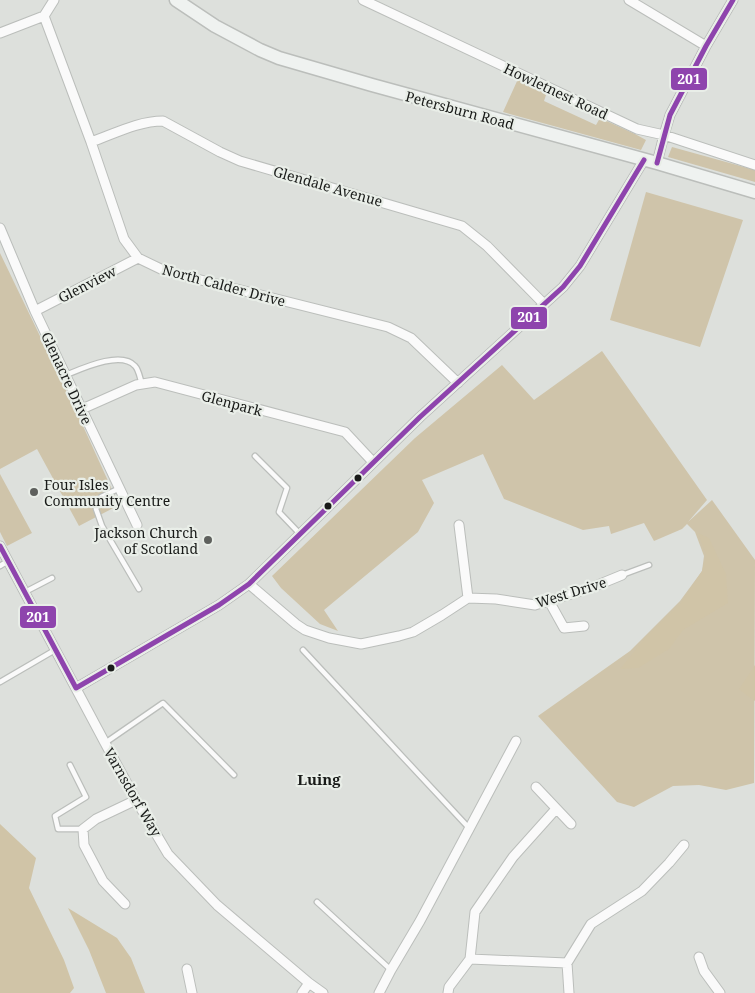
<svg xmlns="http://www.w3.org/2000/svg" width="755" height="993" viewBox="0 0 755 993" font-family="'Noto Serif',serif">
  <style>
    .green { fill: #cfc4aa }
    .forest { fill: #d0c4a7 }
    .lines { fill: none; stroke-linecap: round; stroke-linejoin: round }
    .lane-casing { stroke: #bbbebb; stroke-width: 7 }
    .street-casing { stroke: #bbbebb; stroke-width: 11 }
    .secondary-casing { stroke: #bbbebb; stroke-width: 15 }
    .lane { stroke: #fafafa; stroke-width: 4.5 }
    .street { stroke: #fafafa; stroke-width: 9 }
    .secondary { stroke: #eff2f0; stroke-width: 12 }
    .bus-1-casing { stroke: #e9eee8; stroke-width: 9 }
    .bus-1 { stroke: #8e44ad; stroke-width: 5 }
    .bus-dot { fill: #191b19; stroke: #e9eee8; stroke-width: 2 }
    .poi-dot { fill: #5e605d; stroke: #e9eee8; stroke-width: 2 }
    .labels { text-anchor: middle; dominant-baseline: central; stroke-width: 4.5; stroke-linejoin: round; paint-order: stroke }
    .street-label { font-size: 14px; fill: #191b19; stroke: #e9eee8 }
    .poi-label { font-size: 14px; fill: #191b19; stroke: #e9eee8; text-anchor: start }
    .neighbourhood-label { font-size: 15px; font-weight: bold; fill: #191b19; stroke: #e9eee8 }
    .line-badge { stroke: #e9eee8; stroke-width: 2 }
    .badge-label { font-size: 14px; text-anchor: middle; font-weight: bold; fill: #fff }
  </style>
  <rect width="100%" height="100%" fill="#dde0dc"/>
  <path class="green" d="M518,79l29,13 -3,9 52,24 4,-7 35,16 11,6 -5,10 -138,-38z
    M672,147l83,23v12l-87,-25z
    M646,192l97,28 -43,127 -90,-27z
    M0,253l78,162 41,90 -40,21 -42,-77 -37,20z
    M602,351l105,149 -19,22 24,-22 43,60 -1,223 -28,7 -27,-5 -26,1 -39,21 -17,-5 -79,-86 92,-65 50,-50 22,-30 2,-15 -9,-24 -8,-8 -5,5 -28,12 -10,-18 -33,11 -2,-8 -26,4 -79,-31 -21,-45 -61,26 12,23 -16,29 -94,78 14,21 -18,-7 -39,-36 -9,-12 143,-138 87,-73 32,35z
    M0,474l32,59 -25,13 -7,-14z"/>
  <path class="forest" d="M698,533l11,5 17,36 2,29 -45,27 -14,19 -31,19 -18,1 25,-31 35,-34 22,-33 4,-16z
    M755,665v36l-6,-4 -10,-8z
    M0,824l36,34 -7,30 35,72 10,28 -4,5h-70z
    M68,908l49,30 14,20 14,35h-39l-17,-43z"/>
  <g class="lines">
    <defs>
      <path id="lane" d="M66,375c15,-6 55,-25 69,-9 4,4 5,13 7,18
        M255,456l32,32 -8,24 21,22
        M120,488l-19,9 -5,12 6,17 37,63
        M0,566l8,-5
        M622,575l27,-10
        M25,592l27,-14
        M303,650l166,178
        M0,682l55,-32
        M105,743l58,-40 71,72
        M70,765l16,32 -31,19 3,13h25
        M317,902l74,68"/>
      <path id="street" d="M363,0l274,129 27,6 91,30
        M629,0l77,46
        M44,16l47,126 33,97 14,19 27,13 223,56 23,11 47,45
        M0,33l44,-17 10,-16
        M91,142c23,-8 47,-21 72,-21l57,31 20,9 222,65 25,20 57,58
        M657,163l7,-28 6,-20 36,-69 27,-46
        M0,228l35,83 102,214
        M35,311l103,-53
        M82,409l54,-24 19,-3 190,50 28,30
        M459,525l9,73
        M0,546l105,197 31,57 32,54 49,51 92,78 14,10
        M249,584l47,40 9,6 24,8 32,6 38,-8 14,-4 29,-17 26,-17 28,1 39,6 53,-16 34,-14
        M549,601l15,27 20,-2
        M76,688l143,-83 30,-21 171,-167 143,-130 17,-21 64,-106
        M536,787l35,37
        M125,904l-22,-23 -19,-36 -1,-16 13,-10 40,-19
        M699,957l5,14 16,22
        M470,959l5,-47 38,-55 43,-48
        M470,959l97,4
        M187,969l5,24
        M302,993l7,-10
        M379,993l12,-23 29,-49 96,-180
        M448,993l1,-6 21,-28
        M569,993l-2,-30 24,-39 51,-33 27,-28 15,-18"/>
      <path id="secondary" d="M176,0l39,26 45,24 19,8 93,27 285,78 98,29"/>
    </defs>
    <use href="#lane" class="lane-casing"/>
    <use href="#street" class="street-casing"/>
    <use href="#secondary" class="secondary-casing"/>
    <use href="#lane" class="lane"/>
    <use href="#street" class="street"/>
    <use href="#secondary" class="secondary"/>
    <defs>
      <path id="bus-1" d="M657,163l13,-48 36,-69 27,-46
        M0,546l76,142
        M76,688l143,-83 30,-21 171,-167 143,-130 17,-21 64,-106"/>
    </defs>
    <use href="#bus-1" class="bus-1-casing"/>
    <use href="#bus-1" class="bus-1"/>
  </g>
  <g class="bus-dot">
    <circle cx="358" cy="478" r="4.5"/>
    <circle cx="328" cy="506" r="4.5"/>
    <circle cx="111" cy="668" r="4.5"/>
  </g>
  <g class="poi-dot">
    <circle cx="34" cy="492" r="5"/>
    <circle cx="208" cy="540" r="5"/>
  </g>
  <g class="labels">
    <g class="street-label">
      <text transform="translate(556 91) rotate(25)">Howletnest Road</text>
      <text transform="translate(460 110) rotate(15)">Petersburn Road</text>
      <text transform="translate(328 186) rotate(16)">Glendale Avenue</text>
      <text transform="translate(87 284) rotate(-27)">Glenview</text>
      <text transform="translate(224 285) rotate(15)">North Calder Drive</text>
      <text transform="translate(67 378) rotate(65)">Glenacre Drive</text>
      <text transform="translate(232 403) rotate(15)">Glenpark</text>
      <text transform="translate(571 592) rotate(-17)">West Drive</text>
      <text transform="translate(133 792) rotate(60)">Varnsdorf Way</text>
    </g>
    <g class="poi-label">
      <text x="44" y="484">Four Isles<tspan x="44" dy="16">Community Centre</tspan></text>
      <text x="198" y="532" text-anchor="end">Jackson Church<tspan x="198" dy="16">of Scotland</tspan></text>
    </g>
    <g class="neighbourhood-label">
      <text x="319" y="779">Luing</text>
    </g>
  </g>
  <g class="line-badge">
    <rect x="670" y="67" width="38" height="24" rx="5" fill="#8e44ad"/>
    <rect x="510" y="306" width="38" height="24" rx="5" fill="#8e44ad"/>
    <rect x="19" y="605" width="38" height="24" rx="5" fill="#8e44ad"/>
  </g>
  <g class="badge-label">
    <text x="689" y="84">201</text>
    <text x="529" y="322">201</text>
    <text x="38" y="622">201</text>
  </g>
</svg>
